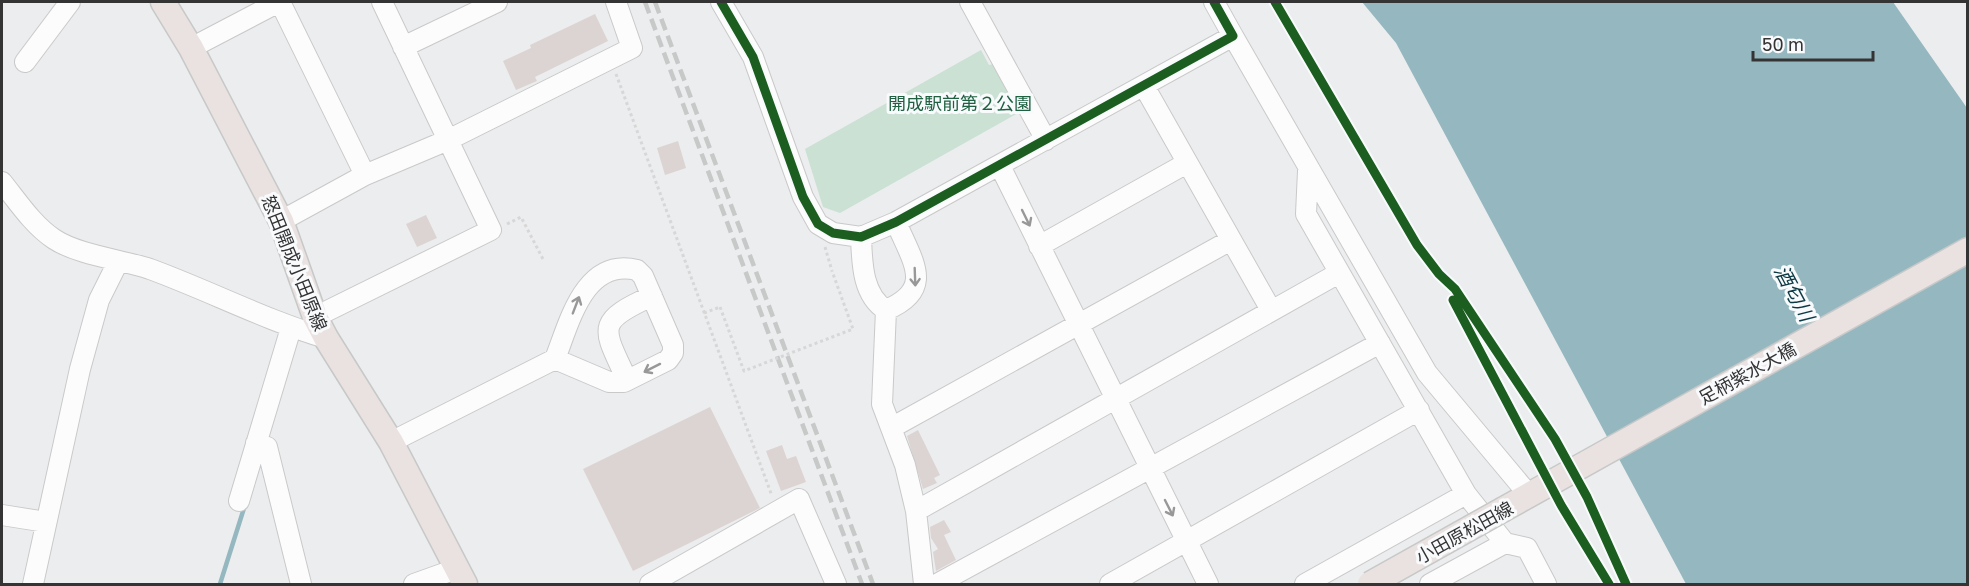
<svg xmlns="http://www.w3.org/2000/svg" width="1969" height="586" viewBox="0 0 1969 586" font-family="'Golos Text','Noto Sans JP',sans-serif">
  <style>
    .green { fill: #cae1d4 }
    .water { fill: #95b8c0 }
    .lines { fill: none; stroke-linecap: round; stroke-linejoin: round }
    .stream { stroke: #95b8c0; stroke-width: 4.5 }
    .building { fill: #dcd4d2 }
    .minor-casing { stroke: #c9c9ca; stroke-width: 22 }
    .major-casing { stroke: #c7c8c8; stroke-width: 27 }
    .path { stroke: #d7d7d8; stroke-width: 3; stroke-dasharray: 3 3; stroke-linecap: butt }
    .minor { stroke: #fcfcfc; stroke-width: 20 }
    .major { stroke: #e9e2e0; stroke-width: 24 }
    .rail { stroke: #c7c8c8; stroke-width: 4.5; stroke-dasharray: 12 6; stroke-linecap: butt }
    .major-bridge-casing { stroke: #c7c8c8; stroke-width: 27; stroke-linecap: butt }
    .path-bridge { stroke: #d7d7d8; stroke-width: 3; stroke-dasharray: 3 3; stroke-linecap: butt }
    .major-bridge { stroke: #e9e2e0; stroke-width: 24 }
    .cycleway-casing { stroke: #f8fafc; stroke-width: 13 }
    .cycleway { stroke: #1b5e20; stroke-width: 9 }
    .oneway { stroke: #989898 }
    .labels { text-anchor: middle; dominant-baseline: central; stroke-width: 6; stroke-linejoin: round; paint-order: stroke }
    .park-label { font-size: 18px; fill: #1e6040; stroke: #f8fafc }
    .street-label { font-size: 18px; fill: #343435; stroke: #f8fafc }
    .water-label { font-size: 20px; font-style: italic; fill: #0b3a44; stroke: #f8fafc }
  </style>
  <rect width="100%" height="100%" fill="#ecedee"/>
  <path class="green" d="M981,50l8,15 5,-1 24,49 -178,100 -17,-6 -18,-58z"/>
  <path class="water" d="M1362,2h531l74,106v476h-281l-290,-541z"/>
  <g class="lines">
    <path class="stream" d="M220,584l25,-79"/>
  </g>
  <path class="building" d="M595,14l13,27 -73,36 2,4 -21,9 -13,-29 28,-13 -1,-3z
    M678,141l8,27 -21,7 -8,-27z
    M426,215l11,23 -20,9 -11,-23z
    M710,407l50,101 -127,63 -50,-102z
    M918,430l22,45 -6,3 3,5 -14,6 -16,-53z
    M782,445l5,14 9,-3 10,26 -25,9 -15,-40z
    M944,520l7,12 -7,3 12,25 -20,11 -3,-19 5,-3 -7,-11 -1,-11z"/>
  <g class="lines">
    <defs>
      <path id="minor" d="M280,2l85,173
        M721,2l32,55 50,140 15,27 15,9 28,4 35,-15 337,-186 -19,-34
        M970,2l76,138
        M1233,36l194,337 102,122
        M403,47l94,-45
        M191,48l88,-46
        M25,62l45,-60
        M1144,86l127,224
        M1000,166l208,418
        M2,182c16,20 31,43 52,57 24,16 69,21 96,30 60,22 115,51 176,69
        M281,221l84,-46 83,-35 184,-92 -16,-46
        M861,237c1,25 1,58 25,73 50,-21 26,-49 10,-88
        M1039,246l148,-83
        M886,310l-4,94 23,61 11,46 8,73
        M315,317l176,-87 -109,-228
        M627,380c-24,-52 -33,-58 25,-84
        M891,428l340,-188
        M391,442l164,-83c14,-35 29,-102 82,-89l6,6 30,69v8l-5,7 -44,22h-15l-54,-23
        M256,443l11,4 34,137
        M1466,494l39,49 22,5 19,36
        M239,501l52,-173
        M916,511l423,-238
        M2,515l44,7
        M33,584l47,-215 19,-69 19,-38
        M414,584l42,-15
        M650,584l149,-85 37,85
        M937,584l443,-241
        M1110,584l309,-174
        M1305,584l161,-90 -160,-280 2,-43
        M1430,584l75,-41"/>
      <path id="major" d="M163,2l28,46 90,173 34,96 11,21 65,104 74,142
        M1504,509l464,-259"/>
    </defs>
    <use href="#minor" class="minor-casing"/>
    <use href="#major" class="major-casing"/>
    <path class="path" d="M616,74l156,422
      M507,224l14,-7 23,44
      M825,247l7,24
      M704,313l16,-6"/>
    <use href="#minor" class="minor"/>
    <use href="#major" class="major"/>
    <path class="rail" d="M645,2l217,582
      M655,2l218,582"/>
    <defs>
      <path id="major-bridge" d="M1370,584l134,-75"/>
    </defs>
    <use href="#major-bridge" class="major-bridge-casing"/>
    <path class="path-bridge" d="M720,307l24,64 109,-42 -21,-58"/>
    <use href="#major-bridge" class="major-bridge"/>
    <defs>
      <path id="cycleway" d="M721,2l32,55 50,140 15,27 15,9 28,4 35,-15 337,-186 -19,-34
        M1275,2l142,243 22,29 16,15 100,150 32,58 39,87
        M1453,300l108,205 48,79"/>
    </defs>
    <use href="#cycleway" class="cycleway-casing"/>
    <use href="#cycleway" class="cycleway"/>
  </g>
  <defs><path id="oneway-shaft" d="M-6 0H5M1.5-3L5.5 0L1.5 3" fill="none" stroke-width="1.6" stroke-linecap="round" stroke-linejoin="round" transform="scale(1.5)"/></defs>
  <g class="oneway">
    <use href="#oneway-shaft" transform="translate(1026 218) rotate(64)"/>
    <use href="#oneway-shaft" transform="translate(915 277) rotate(88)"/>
    <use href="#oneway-shaft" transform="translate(576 305) rotate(-69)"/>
    <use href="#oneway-shaft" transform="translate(652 368) rotate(153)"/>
    <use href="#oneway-shaft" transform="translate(1169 508) rotate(63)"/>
  </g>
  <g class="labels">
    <g class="park-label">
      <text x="960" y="103">開成駅前第２公園</text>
    </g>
    <g class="street-label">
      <text transform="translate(295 263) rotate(68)">怒田開成小田原線</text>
      <text transform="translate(1747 373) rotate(-29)">足柄紫水大橋</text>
      <text transform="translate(1464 532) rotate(-29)">小田原松田線</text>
    </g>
    <g class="water-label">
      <text transform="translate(1795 293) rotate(62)">酒匂川</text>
    </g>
  </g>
  <rect width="1969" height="586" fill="none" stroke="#343435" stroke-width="6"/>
  <path d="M1753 51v9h120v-9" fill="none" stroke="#343435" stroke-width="3"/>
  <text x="1762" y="51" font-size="18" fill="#343435" stroke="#f8fafc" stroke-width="4.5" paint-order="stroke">50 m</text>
</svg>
